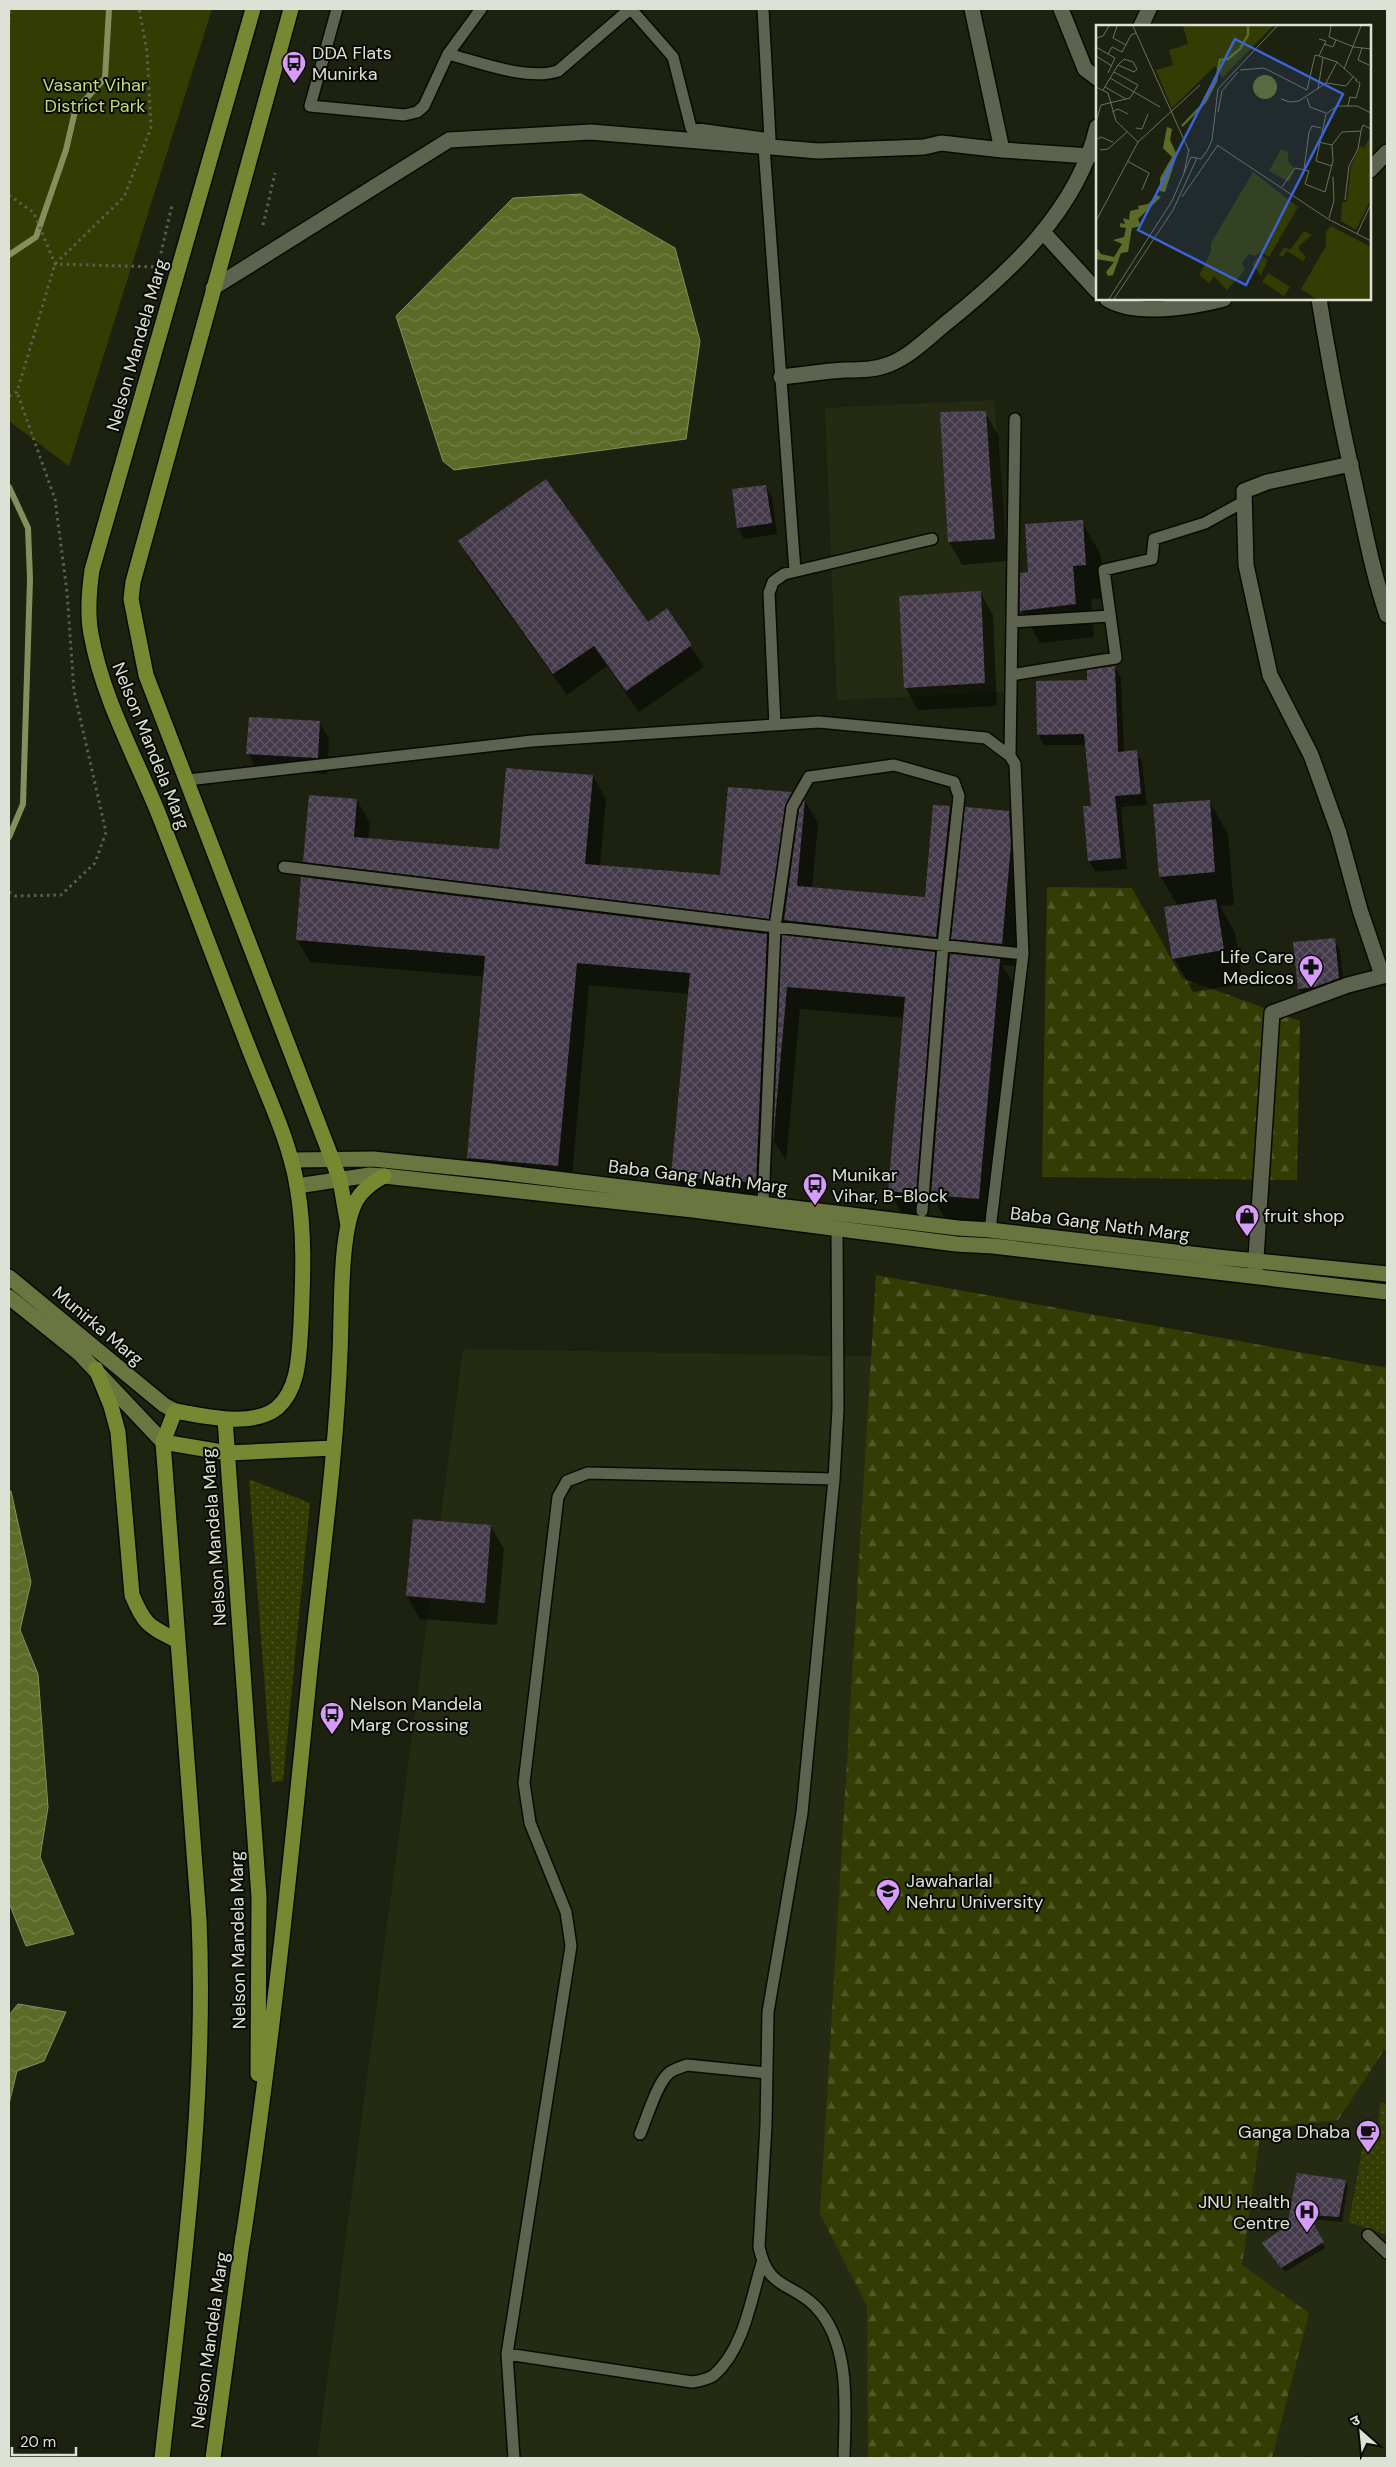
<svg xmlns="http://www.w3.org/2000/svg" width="1396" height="2467" viewBox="0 0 1396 2467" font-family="'DM Sans','Noto Sans Devanagari',sans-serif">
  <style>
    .built { fill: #252b13 }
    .grass { fill: url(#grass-dots) }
    .forest { fill: url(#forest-firs) }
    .park { fill: #323c03 }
    .water { fill: url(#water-waves); stroke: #838f5c }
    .shadow { fill: #0007; fill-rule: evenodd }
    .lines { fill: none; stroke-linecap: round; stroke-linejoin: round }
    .stream { stroke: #838f5c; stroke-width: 6 }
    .building { fill: url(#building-cross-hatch) }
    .lane-casing { stroke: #080b00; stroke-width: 14 }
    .street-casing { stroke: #080b00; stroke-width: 18 }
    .secondary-casing { stroke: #080b00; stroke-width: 18 }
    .primary-casing { stroke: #080b00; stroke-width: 18 }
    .path { stroke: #5a5f4f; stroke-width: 3; stroke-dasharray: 2.5 4; stroke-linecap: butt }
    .lane { stroke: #5d634f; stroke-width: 11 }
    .street { stroke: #5d634f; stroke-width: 15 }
    .secondary { stroke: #6a7640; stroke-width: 15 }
    .primary { stroke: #778832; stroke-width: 15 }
    .labels { text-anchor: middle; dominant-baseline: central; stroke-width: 4; stroke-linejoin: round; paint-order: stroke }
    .poi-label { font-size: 18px; fill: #dee2d6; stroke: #080a04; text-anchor: start }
    .park-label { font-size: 18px; fill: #c5dc7e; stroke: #080a04 }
    .street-label { font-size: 18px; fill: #dee2d6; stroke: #080a04 }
    .inset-river { fill: none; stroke: #5c6b28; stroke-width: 2.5 }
    .inset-road { fill: none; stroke: #6a6f5f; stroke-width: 1 }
    .view { fill: #3a64d8; fill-opacity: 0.15; stroke: #3a64d8; stroke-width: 2.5 }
    .inset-edge { fill: none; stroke: #dee2d6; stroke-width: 2.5 }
  </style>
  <defs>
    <pattern id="grass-dots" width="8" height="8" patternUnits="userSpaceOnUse" patternTransform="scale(1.25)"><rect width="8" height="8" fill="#323c03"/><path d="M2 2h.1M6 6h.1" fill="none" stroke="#4f5827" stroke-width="1.8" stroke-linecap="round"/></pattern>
    <pattern id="forest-firs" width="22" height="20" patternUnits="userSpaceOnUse" patternTransform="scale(1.25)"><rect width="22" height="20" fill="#323c03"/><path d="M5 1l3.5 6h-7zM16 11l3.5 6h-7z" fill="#4f5827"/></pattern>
    <pattern id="water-waves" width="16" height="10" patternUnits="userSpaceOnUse" patternTransform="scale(1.25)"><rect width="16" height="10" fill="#5c6b28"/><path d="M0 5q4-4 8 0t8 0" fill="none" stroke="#738046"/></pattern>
    <pattern id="building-cross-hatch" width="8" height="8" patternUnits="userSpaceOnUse" patternTransform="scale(1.25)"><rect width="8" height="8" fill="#443a4b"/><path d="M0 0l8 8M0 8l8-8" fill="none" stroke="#5f5664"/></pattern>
  </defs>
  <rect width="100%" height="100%" fill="#1d2210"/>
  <path class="built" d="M994,400l23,291 -180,9 -12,-292z
    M463,1349l924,17v1092h-1070z"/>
  <path class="grass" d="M249,1479l61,24 -27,278 -11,1z
    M1380,2103l7,1v131l-38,-13 15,-83 13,2z"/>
  <path class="forest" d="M1047,887l85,1 50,90 118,43 -3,159 -255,-3z
    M876,1275l511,93v682h-3l-46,70 -77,9 -19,136 67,48 -37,145h-404l-1,-152 -47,-92z"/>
  <path class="park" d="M9,9h203l-143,457 -60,-45z"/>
  <path class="water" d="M581,194l94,54 25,93 -14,98 -232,31 -11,-9 -47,-145 117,-118z
    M9,1491h2l20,91 -11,48 18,44 10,133 -8,50 34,77 -48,12 -17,-43z
    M18,2004l48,8 -22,49 -27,10 -8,33v-89z"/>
  <path class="shadow" d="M985,412l13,23 9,126 -45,4 -13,-23 -8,-129z
    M765,486l7,11 5,37 -33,5 -6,-12z
    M1082,522l19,33 3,43 -13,1 3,38 -54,6 -19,-33 9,-36z
    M460,541l188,82 19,-13 37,57 -65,45 -32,-46 -40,29 -95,-132z
    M980,592l13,23 4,91 -79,4 -13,-23z
    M1115,667l6,11 3,75 12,-2 6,12 5,42 -26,2 6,62 -31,3 -7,-11 3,-54 -5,-62h-43l-6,-11 50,-53z
    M319,722l10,17 -2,35 -70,-4 -9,-17z
    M593,776l13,23 -6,67 121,11 70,-83 9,16 5,-9 13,22 -6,66 114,10 24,-92 14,25 45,-20 13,23 1,33 -9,98 -12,-1 11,18 -22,239 -46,-4 -15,-26 -2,24 -26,-2 -13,-23 16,-173 -105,-9 -14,152 -12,-20 9,-200 -14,-2 11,18 -11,248 -83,-7 -13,-23 16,-181 -100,-9 -18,203 -90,-8 -13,-22 17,-181 -175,-15 -13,-22 18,-60 -11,-19 53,-61 13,23 -2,16 132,11zM784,919l11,19 -13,-1zM951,936l12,20 -14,-1zM937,958l14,1 -2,20z
    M1209,801l19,33 6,71 -14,1 15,27 8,51 -50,8 -19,-34 4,-52 -18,-30z
    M1334,939l6,11 4,40 -38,10 -7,-11z
    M491,1526l13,23 -7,76 -77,-6 -13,-23z
    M1345,2181l3,5 -6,36 -31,-3 14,29 -40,24 -18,-24z
    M1307,2456l18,2h-19z"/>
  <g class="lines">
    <path class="stream" d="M9,255l27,-18 30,-87 9,-39 30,-33 4,-69
      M9,487l19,41 2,51 -7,225 -14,33"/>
  </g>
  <path class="building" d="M986,411l9,128 -47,3 -8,-130z
    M546,479l102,143 19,-14 25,37 -66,46 -32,-45 -41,28 -95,-133z
    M766,485l6,38 -35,5 -5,-39z
    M1083,520l3,45 -13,1 3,38 -56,7v-38l8,-1 -3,-48z
    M981,591l4,92 -81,5 -5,-92z
    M1115,666l3,86 19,-2 4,44 -26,2 6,62 -33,3 -5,-55h8l-7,-72 -47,1 -1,-54 51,-1v-10z
    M249,717l71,4 -2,37 -72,-4z
    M506,768l87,7 -8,89 135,11 8,-88 64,5 -7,14 -16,113 -466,-57 6,-67 48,4 -3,38 145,12z
    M805,799l-8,87 128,11 8,-92 17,1 -14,131 -152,-17 15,-111z
    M1210,800l5,72 -56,5 -6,-73z
    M965,807l44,4 2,34 -9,99 -51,-5z
    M301,877l466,57 -11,249 -85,-7 19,-203 -113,-10 -19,203 -91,-8 18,-202 -189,-16z
    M1216,899l8,51 -52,9 -8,-52z
    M782,935l153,17 -19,242 -28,-3 17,-194 -118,-10 -14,155z
    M1335,938l4,40 -24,9 -17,2 -5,-47z
    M950,954l50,5 -21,240 -48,-4z
    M413,1519l78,6 -6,78 -79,-7z
    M1297,2173l49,7 -7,37 -30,-2 15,27 -43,26 -19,-25 25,-17z"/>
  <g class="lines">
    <defs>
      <path id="lane" d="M337,9l-27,97 94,9 13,-3 7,-6 24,-52 33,-45
        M631,9l42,48 18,71 79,11 -7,-130
        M448,54c31,8 79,27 110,17l72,-62
        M764,147l31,424
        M1012,622l98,-6
        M1011,675l105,-17 -12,-88 48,-11 2,-20 51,-16 40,-22
        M775,725l-6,-132 4,-11 11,-8 148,-35
        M1010,756l5,-337
        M187,780l345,-39 287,-19 167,16 24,18 5,8 8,190 -33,276
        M284,867l491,60 248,27
        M763,1203l12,-276 17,-120 17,-30 85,-12 60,17 5,14 -16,149 -21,266
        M837,1229l1,180 -4,70 -32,334 -34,199 -2,113 -7,122c9,43 32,35 56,59 37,38 30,104 29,152
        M640,2134c7,-16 17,-51 29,-61 5,-4 12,-6 18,-8l79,8
        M1368,2235l19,18
        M507,2354l185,28c7,-1 17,-3 22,-7 30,-26 37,-76 48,-112
        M514,2458l-7,-104 64,-408 -5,-34 -36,-89 -6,-40 34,-286 9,-16 21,-8 246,6"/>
      <path id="street" d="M1061,9l24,60 12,9
        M1141,26l8,-17
        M1002,150l88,6
        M1370,170l17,-18
        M1043,232l54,59
        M213,288l236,-148 142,-8 227,19 106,-4 17,-4 61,7 -30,-141
        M1107,299c28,18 86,8 117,0
        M1319,299c9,55 19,110 31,164 12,51 20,102 37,152
        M781,377c21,-2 43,-6 64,-7 16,0 30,0 45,-6 20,-8 38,-26 55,-40 64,-51 133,-114 152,-197
        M1351,464l-84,18 -23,9 2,74 24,110 41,80 28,78 21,77 22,65
        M1255,1273l17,-260 76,-28 39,-10"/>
      <path id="secondary" d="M292,1160l81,-1 118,12 467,57 32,2 227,27 170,17
        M297,1186l73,-11 14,1 309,34 263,34 37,2 394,46
        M9,1277l155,128 11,6
        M9,1297l71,57 83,88"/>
      <path id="primary" d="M291,9l-158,573 -2,17 15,76 194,505 8,46
        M96,1369l15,37 7,26 14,163c13,31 17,31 46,46
        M225,1419l34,478 -1,177
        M163,1442l65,11 105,-5
        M242,2245c29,-191 49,-383 68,-576 11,-105 26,-210 30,-316 2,-38 -1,-121 16,-152 6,-11 17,-19 28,-25
        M162,2458c20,-178 45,-359 37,-539l-36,-477 12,-31c29,5 77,17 102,-3 23,-20 22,-56 24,-84 2,-46 4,-93 -4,-138 -8,-48 -32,-95 -49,-140 -31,-79 -60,-158 -91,-236 -24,-58 -55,-114 -66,-176 -4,-21 -2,-43 1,-64l161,-561
        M213,2458l30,-222"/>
    </defs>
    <use href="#lane" class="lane-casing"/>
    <use href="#street" class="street-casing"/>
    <use href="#secondary" class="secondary-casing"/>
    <use href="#primary" class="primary-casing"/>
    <path class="path" d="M9,20l1,-11
      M9,195l25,18 21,51 105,3
      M263,225l12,-52
      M158,266l14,-61
      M9,396l8,-4 38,-128 69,-67 27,-69 -4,-77 -8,-42
      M9,892l7,4 45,-1 34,-32 11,-31 -32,-141 -7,-99 -12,-93 -38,-107"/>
    <use href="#lane" class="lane"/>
    <use href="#street" class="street"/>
    <use href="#secondary" class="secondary"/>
    <use href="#primary" class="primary"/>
  </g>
  <defs>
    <symbol id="bus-pin" viewBox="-11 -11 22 30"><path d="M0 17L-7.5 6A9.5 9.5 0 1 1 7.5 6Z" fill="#d79bf9" stroke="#080a04"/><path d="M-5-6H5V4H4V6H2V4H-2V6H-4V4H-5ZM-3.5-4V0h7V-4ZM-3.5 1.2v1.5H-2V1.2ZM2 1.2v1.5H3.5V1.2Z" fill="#111"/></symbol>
    <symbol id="pharmacy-pin" viewBox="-11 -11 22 30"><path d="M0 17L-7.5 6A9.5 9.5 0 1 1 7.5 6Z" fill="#d79bf9" stroke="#080a04"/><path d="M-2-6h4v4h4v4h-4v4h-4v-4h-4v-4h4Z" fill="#111"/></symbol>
    <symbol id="shop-pin" viewBox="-11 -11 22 30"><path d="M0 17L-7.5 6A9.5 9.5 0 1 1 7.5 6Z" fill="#d79bf9" stroke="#080a04"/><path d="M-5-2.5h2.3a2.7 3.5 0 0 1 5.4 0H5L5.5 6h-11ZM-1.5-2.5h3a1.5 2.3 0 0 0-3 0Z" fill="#111"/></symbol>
    <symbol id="university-pin" viewBox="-11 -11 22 30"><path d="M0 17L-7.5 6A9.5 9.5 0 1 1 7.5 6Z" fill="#d79bf9" stroke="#080a04"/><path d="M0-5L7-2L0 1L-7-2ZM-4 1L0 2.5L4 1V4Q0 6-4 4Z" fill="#111"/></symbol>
    <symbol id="cafe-pin" viewBox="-11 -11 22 30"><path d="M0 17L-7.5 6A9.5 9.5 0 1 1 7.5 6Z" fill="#d79bf9" stroke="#080a04"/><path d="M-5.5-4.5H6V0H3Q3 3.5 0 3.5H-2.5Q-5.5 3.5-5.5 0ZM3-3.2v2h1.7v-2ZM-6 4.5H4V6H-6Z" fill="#111"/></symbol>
    <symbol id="hospital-pin" viewBox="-11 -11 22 30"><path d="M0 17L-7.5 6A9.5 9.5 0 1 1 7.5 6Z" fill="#d79bf9" stroke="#080a04"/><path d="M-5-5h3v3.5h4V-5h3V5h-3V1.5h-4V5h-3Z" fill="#111"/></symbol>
  </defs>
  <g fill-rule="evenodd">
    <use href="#bus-pin" x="280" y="49" width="28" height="38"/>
    <use href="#pharmacy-pin" x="1297" y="953" width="28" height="38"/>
    <use href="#bus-pin" x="801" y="1171" width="28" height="38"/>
    <use href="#shop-pin" x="1233" y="1202" width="28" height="38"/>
    <use href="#bus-pin" x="318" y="1700" width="28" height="38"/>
    <use href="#university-pin" x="874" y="1877" width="28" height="38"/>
    <use href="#cafe-pin" x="1354" y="2118" width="28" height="38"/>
    <use href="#hospital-pin" x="1293" y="2198" width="28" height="38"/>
  </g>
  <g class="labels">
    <g class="poi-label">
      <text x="312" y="53">DDA Flats<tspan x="312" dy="21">Munirka</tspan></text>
      <text x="1294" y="957" text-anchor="end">Life Care<tspan x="1294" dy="21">Medicos</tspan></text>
      <text x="832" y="1175">Munikar<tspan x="832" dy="21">Vihar, B-Block</tspan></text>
      <text x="1264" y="1216">fruit shop</text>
      <text x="350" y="1704">Nelson Mandela<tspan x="350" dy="21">Marg Crossing</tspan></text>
      <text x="906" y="1881">Jawaharlal<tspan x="906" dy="21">Nehru University</tspan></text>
      <text x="1350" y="2132" text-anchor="end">Ganga Dhaba</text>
      <text x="1290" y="2202" text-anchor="end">JNU Health<tspan x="1290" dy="21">Centre</tspan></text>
    </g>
    <g class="park-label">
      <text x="95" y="85">Vasant Vihar<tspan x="95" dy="21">District Park</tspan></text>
    </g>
    <g class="street-label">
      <text transform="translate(137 345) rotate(-74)">Nelson Mandela Marg</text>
      <text transform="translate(151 746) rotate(68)">Nelson Mandela Marg</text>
      <text transform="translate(698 1177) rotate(7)">Baba Gang Nath Marg</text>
      <text transform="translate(1100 1224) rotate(7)">Baba Gang Nath Marg</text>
      <text transform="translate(98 1326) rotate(40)">Munirka Marg</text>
      <text transform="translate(214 1537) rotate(-94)">Nelson Mandela Marg</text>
      <text transform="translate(238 1940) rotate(-91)">Nelson Mandela Marg</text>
      <text transform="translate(210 2340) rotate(-82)">Nelson Mandela Marg</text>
    </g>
  </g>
  <g transform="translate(1096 25)">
    <rect width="275" height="275" fill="#1d2210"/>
    <path d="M208,206l8,4 -13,11v4l7,7 -3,4 -16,-10 -5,6 -3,-2 5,-8 6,3zM165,230l7,5 -7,15 -9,-11zM172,248l22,14 -6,9 -22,-14z" fill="#323c03"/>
    <path d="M185,124l7,3v9l7,8 -6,13 -20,-11zM157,147l45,35 -29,50 -8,-5 -6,4 -6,-2 -7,9 3,7 -18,20 -13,-14 -5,7 -10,-8 12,-23v-9zM235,201l40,21v52h-55l-15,-10 25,-43v-14z" fill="#323c03"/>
    <path d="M87,1h90l-51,52 -7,-12 -43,42 -16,-38 17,-5 -4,-15 19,-6zM275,110v64l-15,31 -15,-9 1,-19h5l4,-36 9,-20 4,2z" fill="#323c03"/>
    <path d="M157 62a12 12 0 1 1 24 0a12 12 0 1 1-24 0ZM71,102l5,2 -2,11 7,15 -12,37 -5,-1v-13l12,-21 -9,-9zM61,170l4,2 -23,22 3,7 -9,2 -4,24 -7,1 -8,22 -5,1 -2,-4 8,-10 -18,-3v-12l5,7 13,3 8,-13 -9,-4 11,-3 2,-9 -6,-1v-4l5,1 -2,-6 6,2 1,-9 9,-2 -1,-3 10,-2z" fill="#5c6b28"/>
    <path class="inset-river" d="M86,101l23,-24 11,-21 4,-21 8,-1 12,-10 8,-14v-9"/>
    <path class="inset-road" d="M21,1l-4,12 13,7M37,1l56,125M235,1l-2,11 25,10 17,2M0,13l7,-2 6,-10M228,19l9,3 3,-7M0,22l19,11 -7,15M266,23l-4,12 11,5M12,29l4,-7 10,5 9,-17 5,-2M0,31l16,10M223,31l18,6 20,18M248,44l17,-43M144,45l24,-2 43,22 8,-35 4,1 7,-15 -7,-2M14,53l50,29M230,58l11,-21M0,62l12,6 8,28 22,21M9,62l21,12M222,64l5,-31M7,65l15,-25 6,-6 9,3 4,7 -3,3 -16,-7M211,73l3,9 16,6M185,74l9,3 9,-1 27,-18 20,3 7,-9M252,81l2,-9 6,1 3,-10 1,-5 -5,-3M16,87l6,-3 10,5M122,87l4,-21 16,-19M0,97l5,-17 29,-7 8,-13 -24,-13M40,103l6,1 6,-15M0,115l5,-3 12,5M121,120l111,74 43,22M236,120l10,-13 19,-1 2,-6 8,4M4,125l8,-1 19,-17M31,136l22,12 -7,17M236,141l-16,-5 10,-47 11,-8h20l14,7M208,144l5,-37 3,-6 9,2M88,148l5,-24M186,162l13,-19 14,3 -4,13 20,8 8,-31 -1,-16 -14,-3M86,172l36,-52M249,175l4,-34 9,-17 3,-18M233,193l5,-17 -1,-24M0,196l42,-79 62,-57M261,209l14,-30M13,274l63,-98 19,-44 10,2 6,-8 5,-11 6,-51 59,-63M18,274l59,-89 24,-52"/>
    <path class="view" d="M139,14l108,55 -97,191 -108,-55z"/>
    <rect width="275" height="275" class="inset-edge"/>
  </g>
  <rect width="1396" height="2467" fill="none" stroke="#dee2d6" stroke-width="20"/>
  <g transform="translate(1361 2432) rotate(333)" stroke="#080a04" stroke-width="4" paint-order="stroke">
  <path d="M0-4L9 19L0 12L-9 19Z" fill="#dee2d6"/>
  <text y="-8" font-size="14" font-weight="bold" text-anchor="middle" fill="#dee2d6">उ</text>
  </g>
  <path d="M12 2447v8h64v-8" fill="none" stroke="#dee2d6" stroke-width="2.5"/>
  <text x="20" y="2447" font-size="15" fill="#dee2d6" stroke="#080a04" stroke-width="4" paint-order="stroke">20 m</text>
</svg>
